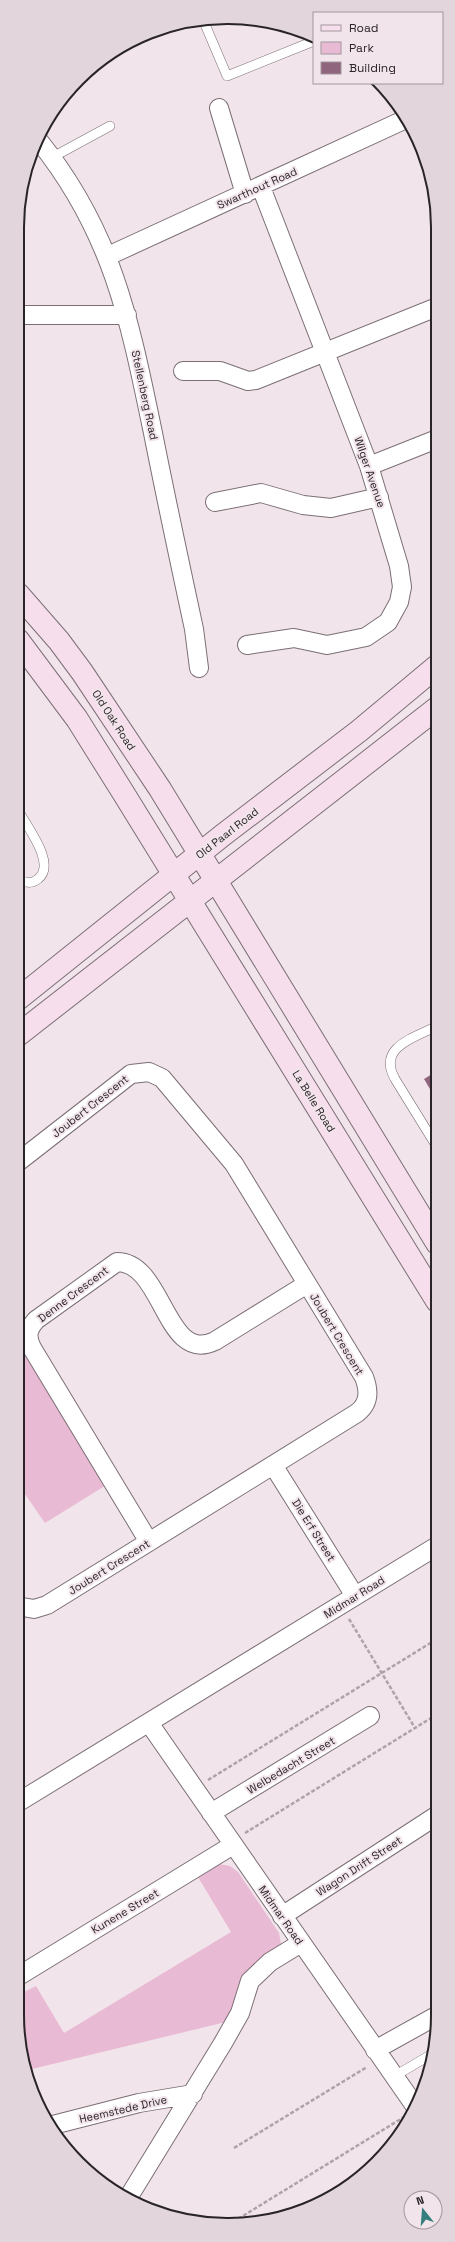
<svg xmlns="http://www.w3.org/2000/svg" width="455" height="2242" viewBox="0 0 455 2242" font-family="'Space Grotesk',sans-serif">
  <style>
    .green { fill: #e9bad4 }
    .building { fill: #8f657d; filter: url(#shadow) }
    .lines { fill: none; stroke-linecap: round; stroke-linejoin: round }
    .lane-casing { stroke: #7b6f75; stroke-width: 10 }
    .street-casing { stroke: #7b6f75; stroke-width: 20 }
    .secondary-casing { stroke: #7b6f75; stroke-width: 24 }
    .path { stroke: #aea3a9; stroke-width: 2.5; stroke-dasharray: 4 2; stroke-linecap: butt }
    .lane { stroke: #fff; stroke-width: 9 }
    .street { stroke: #fff; stroke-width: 18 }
    .secondary { stroke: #f7deed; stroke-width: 22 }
    .labels { text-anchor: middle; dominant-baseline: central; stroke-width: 4; stroke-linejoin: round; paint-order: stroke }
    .street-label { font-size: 11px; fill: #292427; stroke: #f2e4eb }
    .rim { fill: none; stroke: #292427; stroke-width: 2 }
  </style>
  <defs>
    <filter id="shadow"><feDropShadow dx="2.5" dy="4.5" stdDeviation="0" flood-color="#0004"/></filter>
  </defs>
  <rect width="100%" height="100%" fill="#f2e4eb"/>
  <path class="green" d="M18,1335l90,149 -63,39 -27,-39z
    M219,1864l11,2 8,6 41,61 2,11 -35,31 -9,18 -7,28 -202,49 -11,-56v-23h9l10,-5 28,47 167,-101 -33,-55z"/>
  <path class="building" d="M437,1071v29l-13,-21z"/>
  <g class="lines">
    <defs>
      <path id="lane" d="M204,22l23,54 87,-35
        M51,158l59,-32
        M18,879c6,4 14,5 20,0 19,-15 -11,-52 -20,-69
        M437,1147l-42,-68c-18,-32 19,-41 42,-53
        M393,2077l39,-23"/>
      <path id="street" d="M219,108l26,86
        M39,141c74,92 91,181 114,292 13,66 27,131 41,196l5,39
        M108,256l298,-137
        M19,315h108
        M183,371h37l28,10 8,-1 181,-73
        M369,466l68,-27
        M215,502l46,-9 42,12 28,3 48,-11
        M247,645l47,-7 33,7 39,-8 22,-15 11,-20 3,-15 -3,-21 -30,-100 -108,-279
        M273,1465l82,131
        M149,1542l-117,-194c-6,-12 -4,-19 4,-28l81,-58c47,0 48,103 98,79l92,-57
        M17,1606l17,3 13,-4 310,-192c13,-10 12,-23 7,-36l-130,-213 -72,-86 -13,-6 -18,2 -113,88
        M149,1723l266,383
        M17,1803l420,-257
        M211,1813l159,-97
        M282,1916l154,-100
        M17,1977l216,-132
        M375,2050l61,-34
        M53,2125l86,-22 54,-9
        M128,2198l95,-155 17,-30 10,-32 20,-19 31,-19"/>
      <path id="secondary" d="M18,594l41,47 23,31 78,117 277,454
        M18,640l59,79 47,75 313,507
        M18,999l205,-164 136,-104 78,-65
        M18,1035l419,-327"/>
    </defs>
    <use href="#lane" class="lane-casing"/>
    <use href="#street" class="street-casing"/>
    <use href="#secondary" class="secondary-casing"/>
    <path class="path" d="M349,1619l66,109
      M208,1780l229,-141
      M245,1833l191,-118
      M234,2148l133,-81
      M233,2222l171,-105"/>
    <use href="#lane" class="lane"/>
    <use href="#street" class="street"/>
    <use href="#secondary" class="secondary"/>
  </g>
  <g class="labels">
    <g class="street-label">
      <text transform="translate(257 188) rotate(-24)">Swarthout Road</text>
      <text transform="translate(145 395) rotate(78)">Stellenberg Road</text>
      <text transform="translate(370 472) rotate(71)">Wilger Avenue</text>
      <text transform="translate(114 720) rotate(57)">Old Oak Road</text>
      <text transform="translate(227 833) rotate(-38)">Old Paarl Road</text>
      <text transform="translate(314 1101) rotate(58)">La Belle Road</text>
      <text transform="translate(90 1106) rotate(-38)">Joubert Crescent</text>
      <text transform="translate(73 1294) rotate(-37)">Denne Crescent</text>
      <text transform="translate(337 1334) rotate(59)">Joubert Crescent</text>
      <text transform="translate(314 1530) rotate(58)">Die Erf Street</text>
      <text transform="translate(109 1567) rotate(-32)">Joubert Crescent</text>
      <text transform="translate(354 1597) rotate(-32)">Midmar Road</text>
      <text transform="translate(291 1765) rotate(-31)">Welbedacht Street</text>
      <text transform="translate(359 1866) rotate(-33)">Wagon Drift Street</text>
      <text transform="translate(125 1911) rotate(-31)">Kunene Street</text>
      <text transform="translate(281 1915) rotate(55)">Midmar Road</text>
      <text transform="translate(123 2109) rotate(-13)">Heemstede Drive</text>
    </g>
  </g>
  <path d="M0 0H455V2242H0ZM227 24H228A203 203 0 0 1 431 227V2015A203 203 0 0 1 228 2218H227A203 203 0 0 1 24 2015V227A203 203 0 0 1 227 24Z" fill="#e2d5db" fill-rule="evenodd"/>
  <path class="rim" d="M227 24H228A203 203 0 0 1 431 227V2015A203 203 0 0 1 228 2218H227A203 203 0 0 1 24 2015V227A203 203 0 0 1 227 24Z"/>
  <rect x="313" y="12" width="130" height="72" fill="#f2e4eb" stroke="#a2979d"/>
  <rect x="321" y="25" width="20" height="6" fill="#f7deed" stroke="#a2979d"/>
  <text x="349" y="32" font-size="12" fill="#292427">Road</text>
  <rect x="321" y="42" width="20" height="12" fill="#e9bad4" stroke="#a2979d"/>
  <text x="349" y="52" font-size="12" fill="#292427">Park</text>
  <rect x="321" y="62" width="20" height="12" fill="#8f657d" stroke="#a2979d"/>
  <text x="349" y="72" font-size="12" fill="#292427">Building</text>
  <g transform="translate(423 2210) rotate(343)"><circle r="19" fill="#f2e4eb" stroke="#a2979d"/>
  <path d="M0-3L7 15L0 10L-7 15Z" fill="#357e7d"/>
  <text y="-6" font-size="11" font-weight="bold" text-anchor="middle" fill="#292427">N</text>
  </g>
</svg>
